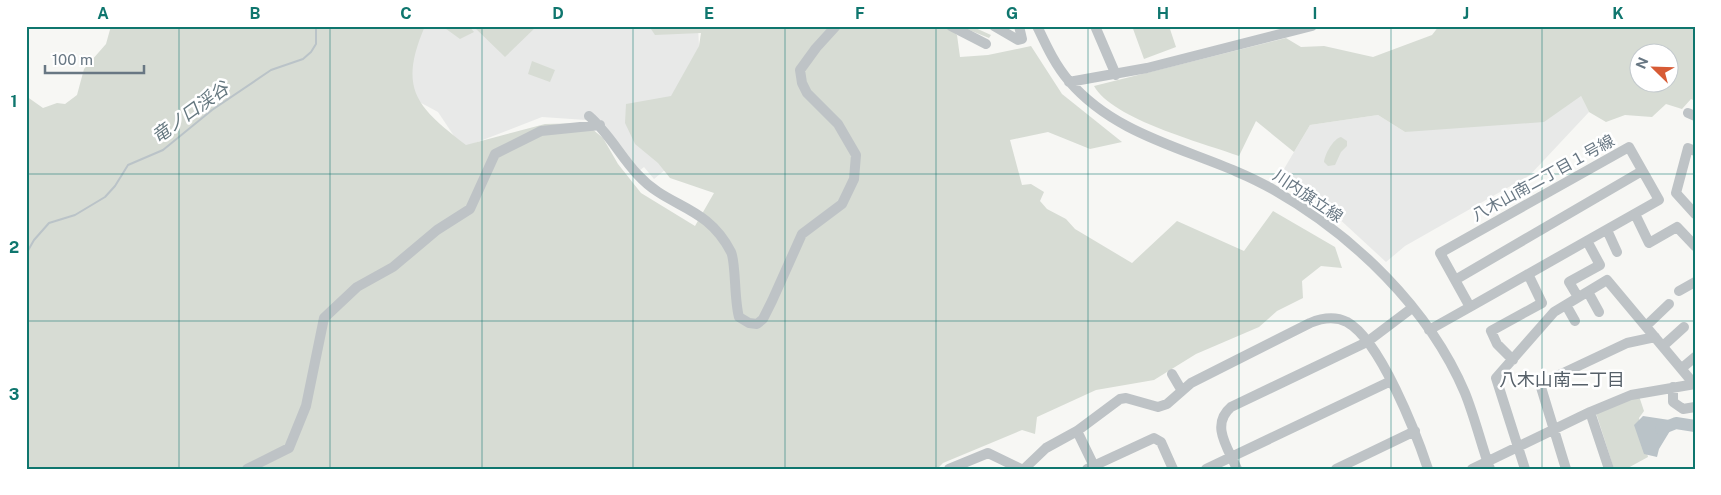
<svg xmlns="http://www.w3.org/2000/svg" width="1721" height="495" viewBox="0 0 1721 495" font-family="'Public Sans','Noto Sans JP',sans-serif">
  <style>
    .built { fill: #e8e9e8 }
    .green { fill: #d7dcd4; fill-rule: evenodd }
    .water { fill: #bac3c8 }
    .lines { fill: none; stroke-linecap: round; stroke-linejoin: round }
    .stream { stroke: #bac3c8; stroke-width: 2 }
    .river { stroke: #bac3c8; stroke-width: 12 }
    .minor { stroke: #bec3c6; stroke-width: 10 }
    .grid { fill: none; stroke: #0f766e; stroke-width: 1; stroke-opacity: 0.55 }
    .labels { text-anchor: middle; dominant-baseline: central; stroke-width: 5; stroke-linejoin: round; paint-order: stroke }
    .street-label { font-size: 16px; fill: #687783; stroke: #fff }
    .water-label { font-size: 18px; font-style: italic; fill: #64777f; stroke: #fff }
    .neighbourhood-label { font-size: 18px; fill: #566069; stroke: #fff }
    .neatline { fill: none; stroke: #0f766e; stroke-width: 2 }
    .grid-label { font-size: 16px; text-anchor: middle; font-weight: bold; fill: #0f766e }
  </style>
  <rect width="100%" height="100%" fill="#f7f7f4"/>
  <path class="built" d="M414,26h284l1,20 -10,104 -35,29 -10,-12 -6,5 -32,-46 -16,-14 -4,8 -44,-3 -80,31 -24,-36 -26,-14 -8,-36z
    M1581,96l8,16 -59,63 -125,71 -19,16 -51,-47 -57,-36 32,-54 68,-10 27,17z"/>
  <path class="green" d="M111,26h314c-27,63 -9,80 41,119l79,-21 40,-1 18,15 15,26 23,29 54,33 19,-33 -44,-15 -12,-15 -23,-19 -10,-21 1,-19 45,-8 28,-50 2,-13 -46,2 -6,-9h297l11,9 3,22 28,-2 43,-9 31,48 60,48 -32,7 -42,-17 -38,8 12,45 9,-1 13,8 -4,9 7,8 19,10 9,10 57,34 45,-42 67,30 29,-40 62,36 7,21 -21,-2 -19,15 1,17 -26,13 -18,16 -63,27 -42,26 -58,10 -59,27 -2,17 -13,-4 -79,33 -6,6h-911v-373l17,12 14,-5 8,1 12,-9 7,-26 22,-25z
    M442,26h27l5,6 -14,7z
    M473,26h64l-32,31z
    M959,26h12l20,9 -2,3z
    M1132,26h37l7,21 -32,12z
    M1439,26h256v75l-4,-2 -9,10 -16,-5 -14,13 -27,-2 -19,7 -17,-10 -8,-16 -37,26 -139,10 -27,-17 -68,10 -16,27 -38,-31 -17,35c-36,-13 -127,-37 -145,-70l192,-48 15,9 23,-1 49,11 59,-22zM1638,52h30v30h-30z
    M532,61l23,9 -5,12 -22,-8z
    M1341,137l6,4v5l-6,6 -6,13 -7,1 -4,-4c1,-8 9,-23 17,-25z
    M1639,396l5,15 -5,7 9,39 -22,12h-12l-18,-56z"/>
  <path class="water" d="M1643,416l33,5 -17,28 -2,8 -13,-3 -10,-29z"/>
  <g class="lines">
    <path class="stream" d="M26,254l8,-14 15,-17 26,-8 30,-18 10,-11 13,-21 35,-15 49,-40 59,-40 32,-11 8,-7 5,-8v-18"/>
    <path class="river" d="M1661,429l15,-6 19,3"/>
    <path class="minor" d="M951,26l35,18
      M994,26l24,14 4,-1 -3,-13
      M1037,26c9,19 18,39 32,55 53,62 138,70 205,109 79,45 155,118 191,203 10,25 16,51 25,76
      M1095,26l21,49
      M1069,82l78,-14 165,-42
      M1688,113l7,3
      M589,116c20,17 31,40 49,59 31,34 68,29 93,77 5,10 3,48 8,65l10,6 8,1 6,-5 9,-18 30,-67 40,-30 12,-25 2,-24 -18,-31 -31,-31 -5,-10 -2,-13 16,-22 20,-22
      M1695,151l-7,-3 -12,45 19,21
      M1635,214l14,29 28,-16 18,19
      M1607,230l10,22
      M1455,280l187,-109
      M1679,291l16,-9
      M1588,292l11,20
      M1578,297l-9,-15 31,-17 -13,-24
      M1566,305l9,16
      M1646,326l23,-22
      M1429,330l41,-23 -30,-54 189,-106 30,53 -189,107
      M1663,346l21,-19
      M1513,360l-16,-16 -6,-13 51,-28 -14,-29
      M1682,368l13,-11
      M1172,374l10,17
      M1673,387v15l10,7 12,-2
      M1590,412l19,57
      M1077,431l17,35
      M247,469l42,-21 17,-42 18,-88 33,-31 36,-20 44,-37 33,-21 25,-55 46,-23 59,-6
      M949,469l39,-16 33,16
      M1024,469l22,-21 31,-17 43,-32 6,-1 32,9 9,-3 24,-21 119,-60c12,-5 25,-7 37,-1 33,18 69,111 81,147
      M1087,469l67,-31 7,4 12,27
      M1206,469l185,-88
      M1237,469c-9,-21 -27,-44 -6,-62l136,-65 45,-34
      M1336,469l79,-38
      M1472,469l118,-57 41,-17 64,-11
      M1525,469l-29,-91 58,-66 53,-32 87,104
      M1566,469l-26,-85 87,-41 28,-6"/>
  </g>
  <path class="grid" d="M179,26v443M330,26v443M482,26v443M633,26v443M785,26v443M936,26v443M1088,26v443M1239,26v443M1391,26v443M1542,26v443M26,174h1669M26,321h1669"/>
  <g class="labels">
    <g class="street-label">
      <text transform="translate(1543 178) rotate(-29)">八木山南二丁目１号線</text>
      <text transform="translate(1308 196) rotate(34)">川内旗立線</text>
    </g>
    <g class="water-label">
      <text transform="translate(190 112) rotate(-36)">竜ノ口渓谷</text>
    </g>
    <g class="neighbourhood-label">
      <text x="1562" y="379">八木山南二丁目</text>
    </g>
  </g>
  <rect width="1721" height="495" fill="none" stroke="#ffffff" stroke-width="55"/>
  <g transform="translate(1654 68) rotate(293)"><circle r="24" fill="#ffffff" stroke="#c3c9cd"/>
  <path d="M0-4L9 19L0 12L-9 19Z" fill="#d75b35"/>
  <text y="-8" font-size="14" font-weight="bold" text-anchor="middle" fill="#687783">N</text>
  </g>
  <path d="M45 65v8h99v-8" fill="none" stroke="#687783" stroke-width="2.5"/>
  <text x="52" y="65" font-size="15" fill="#687783" stroke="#ffffff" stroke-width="4" paint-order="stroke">100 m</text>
  <rect x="28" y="28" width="1666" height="440" class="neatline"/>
  <g class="grid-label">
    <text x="103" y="19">A</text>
    <text x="255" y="19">B</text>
    <text x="406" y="19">C</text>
    <text x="558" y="19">D</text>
    <text x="709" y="19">E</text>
    <text x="860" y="19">F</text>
    <text x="1012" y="19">G</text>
    <text x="1163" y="19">H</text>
    <text x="1315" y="19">I</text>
    <text x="1466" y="19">J</text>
    <text x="1618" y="19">K</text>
    <text x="14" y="107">1</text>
    <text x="14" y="253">2</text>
    <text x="14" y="400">3</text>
  </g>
</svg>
